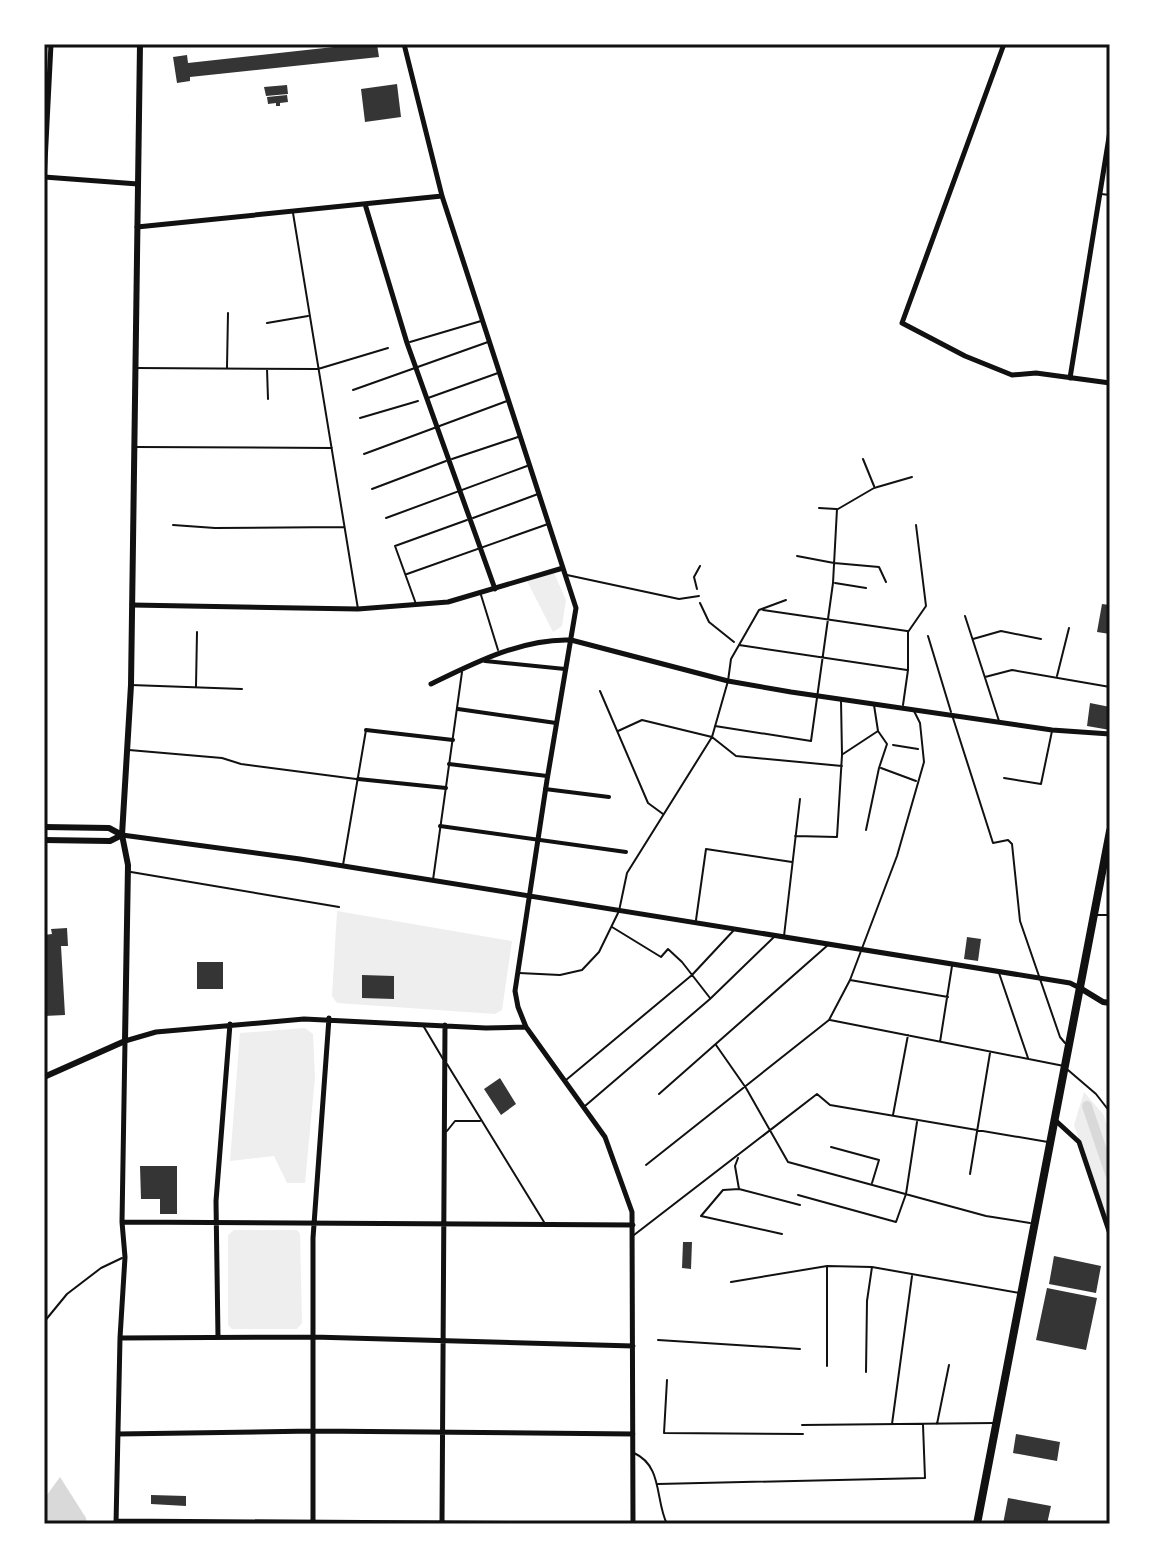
<svg xmlns="http://www.w3.org/2000/svg" width="1154" height="1568" viewBox="0 0 1154 1568" font-family="'PT Sans',sans-serif">
  <style>
    .green { fill: #eee }
    .water { fill: #d9d9d9 }
    .lines { fill: none; stroke-linecap: round; stroke-linejoin: round }
    .canal { stroke: #d9d9d9; stroke-width: 10 }
    .building { fill: #353535 }
    .path { stroke: #111; stroke-width: 2 }
    .service { stroke: #111; stroke-width: 2 }
    .pedestrian { stroke: #111; stroke-width: 4 }
    .minor { stroke: #111; stroke-width: 5 }
    .tertiary { stroke: #111; stroke-width: 6 }
    .primary { stroke: #111; stroke-width: 8 }
    .neatline { fill: none; stroke: #111; stroke-width: 3 }
  </style>
  <rect width="100%" height="100%" fill="#fff"/>
  <path class="green" d="M554,573l12,27 -4,26 -9,6 -26,-51z
    M337,911l175,30 -10,69 -7,4 -158,-11 -5,-7z
    M305,1028l8,6 2,43 -10,106h-18l-13,-27 -44,5 10,-128z
    M1084,1092l19,22 7,19v94l-36,-102z
    M234,1230h63l3,4 2,89 -5,6h-65l-4,-4v-90z"/>
  <path class="water" d="M60,1477l26,41 1,6h-43v-25z"/>
  <g class="lines">
    <path class="canal" d="M1087,1106l23,68"/>
  </g>
  <path class="building" d="M361,44h16l2,13 -189,20v4l-13,2 -4,-26 14,-2 1,8z
    M397,84l4,33 -36,5 -4,-33z
    M287,85l1,9 -22,2 -2,-9z
    M287,95l1,7 -8,1v3h-4v-3l-8,1 -1,-7z
    M1102,604l8,1v29l-13,-2z
    M1090,703l20,4v23l-23,-4z
    M67,928l1,18h-7l4,69 -21,1v-81l8,-1 -1,-5z
    M967,937l14,2 -3,22 -14,-2z
    M197,962h26v27h-26z
    M362,975l32,1v23l-32,-1z
    M500,1078l16,26 -15,11 -17,-26z
    M140,1166h37v48h-17v-15h-19z
    M683,1242h9l-1,27 -9,-1z
    M1054,1256l47,10 -5,27 -47,-9z
    M1047,1288l50,10 -11,52 -50,-10z
    M1016,1434l44,8 -3,19 -44,-8z
    M151,1495l35,1v10l-35,-2z
    M1008,1498l43,8 -4,18h-44z"/>
  <g class="lines">
    <path class="path" d="M360,418l58,-17
      M697,589l-3,-12 6,-11
      M700,603l9,19 25,20
      M893,745l25,4"/>
    <path class="service" d="M1101,194l9,1
      M293,213l65,396
      M267,323l41,-7
      M410,342l71,-21
      M227,367l1,-54
      M136,368l182,1 70,-21
      M267,369l1,30
      M353,390l135,-48
      M428,398l70,-25
      M135,447l197,1
      M364,454l143,-53
      M452,459l66,-22
      M863,459l11,27
      M372,489l74,-28
      M819,508l17,1
      M838,509l36,-21 38,-11
      M386,518l141,-52
      M473,518l65,-24
      M173,525l42,3 129,-1
      M797,556l37,7 45,4 7,15
      M407,574l141,-50
      M567,575l112,24 20,-3
      M835,583l31,5
      M481,595l17,55
      M416,604l-21,-58 72,-26
      M763,610l144,21
      M965,616l34,105
      M928,636l23,76
      M973,639l28,-8 40,8
      M739,645l168,25
      M1057,676l12,-48
      M985,677l27,-7 98,17
      M131,685l111,4
      M196,686l1,-54
      M600,691l48,112 15,11
      M903,705l5,-35v-38l18,-26 -10,-81
      M953,718l40,125 15,-3 4,4 8,77 40,116 5,6
      M715,726l96,15 22,-158 4,-74
      M618,731l24,-11 70,17 24,19 106,10
      M129,750l93,8 19,6 115,15
      M843,754l35,-23
      M881,768l35,13
      M1004,778l37,6 11,-53
      M866,830l13,-62 8,-24 -9,-13 -4,-26
      M795,836l42,1 5,-82 -1,-55
      M343,865l23,-135
      M131,872l208,35
      M433,880l29,-208
      M1095,915h15
      M696,920l10,-71 86,13
      M612,927l49,30 7,-8 14,13 28,36
      M784,936l16,-137
      M519,973l41,2 22,-5 17,-18 20,-41 8,-38 85,-136 16,-56 3,-22 28,-49 27,-10
      M999,973l29,85
      M850,980l98,17
      M830,1020l234,46
      M424,1027l19,32
      M940,1042l12,-76
      M716,1045l30,43 42,74 198,54 44,7
      M447,1064l97,158
      M1068,1070l28,24 14,18
      M566,1080l126,-105 42,-45
      M659,1094l169,-149
      M585,1106l125,-107 64,-62
      M893,1115l15,-80
      M447,1131l8,-10h25
      M831,1147l48,13 -7,23
      M738,1158l-3,8 4,23 61,16
      M646,1165l183,-145 21,-40 47,-124 27,-94 -4,-39 -6,-12
      M970,1174l20,-121
      M739,1189l-16,1 -22,26 81,18
      M798,1195l98,27 10,-28 11,-72
      M634,1235l183,-141 13,11 218,37
      M827,1267v99
      M731,1282l96,-16 45,1 148,26
      M44,1322l23,-28 34,-26 21,-10
      M658,1340l142,9
      M866,1372l1,-71 5,-34
      M667,1380l-3,53 139,1
      M892,1424l20,-148
      M937,1424l12,-59
      M802,1425l193,-2
      M634,1453c29,13 21,47 33,71
      M658,1484l267,-6 -2,-53"/>
    <path class="pedestrian" d="M485,661l80,8
      M458,709l98,14
      M366,730l87,10
      M449,764l98,12
      M358,779l88,9
      M545,789l64,8
      M440,826l186,26"/>
    <path class="minor" d="M404,44l38,152 134,412 -29,172 -32,211 3,16 8,20 79,110 27,75 1,312
      M1004,44l-102,279 63,33 47,19 24,-2 74,10
      M44,177l94,7
      M44,182l7,-138
      M365,204l42,139 88,246
      M137,227l305,-31
      M1070,378l40,-247
      M132,605l226,4 90,-7 115,-34
      M431,684c43,-21 92,-46 140,-44l157,41 63,11 261,38 58,4
      M122,835l178,24 770,124 10,5
      M1055,1120l24,22 31,92
      M122,1222l511,3
      M218,1337l-2,-136 14,-177
      M120,1338l193,-1 320,9
      M118,1434l195,-3 320,3
      M117,1521l470,3
      M442,1523l3,-498
      M116,1524l4,-186 5,-81 -3,-35 3,-181 31,-9 148,-13 182,9 40,-1
      M313,1524v-286l16,-220"/>
    <path class="tertiary" d="M44,827l65,1 13,7
      M44,840l66,1 12,-6
      M1080,988l23,14 7,1
      M44,1077l81,-36 3,-176 -6,-30 9,-150 9,-641"/>
    <path class="primary" d="M977,1524l133,-693"/>
  </g>
  <rect width="1154" height="1568" fill="none" stroke="#ffffff" stroke-width="92"/>
  <rect x="46" y="46" width="1062" height="1476" class="neatline"/>
</svg>
